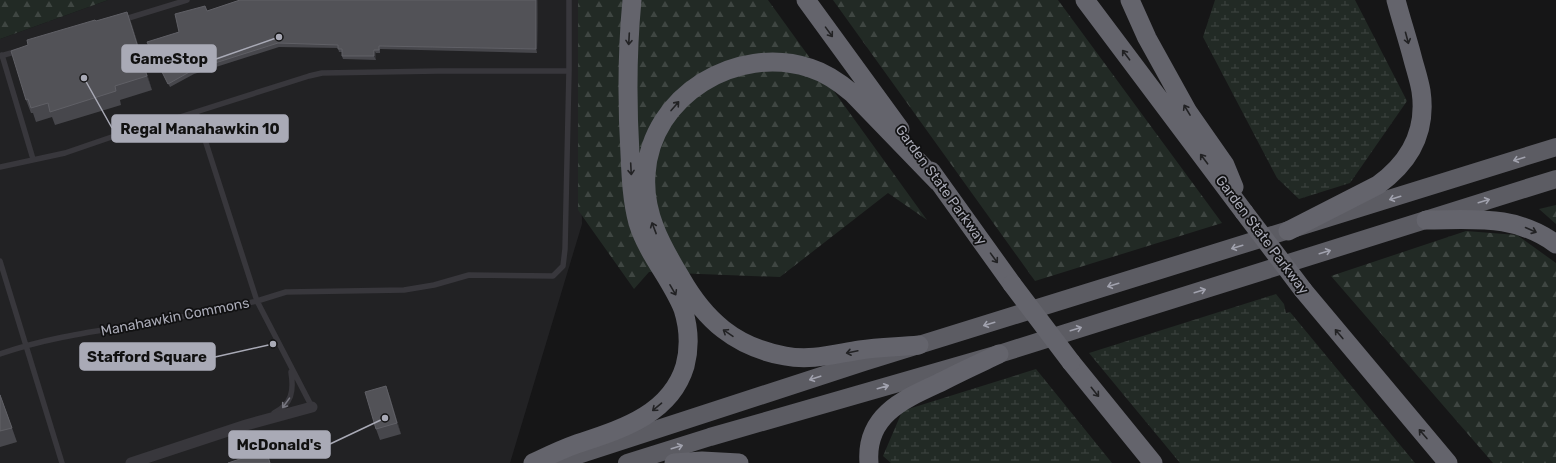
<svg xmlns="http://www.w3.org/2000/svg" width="1556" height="463" viewBox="0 0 1556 463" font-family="Rubik,sans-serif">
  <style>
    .built { fill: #222224 }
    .forest { fill: url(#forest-firs) }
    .wetland { fill: url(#wetland-marsh) }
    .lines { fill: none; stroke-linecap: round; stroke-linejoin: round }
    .service { stroke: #38373c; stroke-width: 5.5 }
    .minor { stroke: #38373c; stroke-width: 11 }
    .trunk { stroke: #5c5c63; stroke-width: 18 }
    .motorway { stroke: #64646c; stroke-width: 19 }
    .motorway-bridge { stroke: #64646c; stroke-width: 19 }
    .wall { fill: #47474c }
    .shaded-wall { fill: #2f2f32 }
    .building { fill: #525257; stroke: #606066 }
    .oneway { stroke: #222224 }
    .oneway2 { stroke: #a1a2ae }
    .oneway3 { stroke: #76767f }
    .labels { text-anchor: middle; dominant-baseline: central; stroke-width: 3.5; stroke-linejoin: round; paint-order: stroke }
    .street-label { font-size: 14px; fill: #a9aab6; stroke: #111112 }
    .leader { fill: none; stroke: #a9aab6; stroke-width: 1.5 }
    .callout-dot { fill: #a9aab6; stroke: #111112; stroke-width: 1.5 }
    .callout { fill: #a9aab6; stroke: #a9aab6; stroke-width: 1.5 }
    .callout-label { font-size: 15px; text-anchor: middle; font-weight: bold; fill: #111 }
  </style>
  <defs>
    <pattern id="forest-firs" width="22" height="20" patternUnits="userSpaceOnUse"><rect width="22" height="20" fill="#222a25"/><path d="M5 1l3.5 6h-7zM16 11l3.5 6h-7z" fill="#3f4642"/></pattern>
    <pattern id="wetland-marsh" width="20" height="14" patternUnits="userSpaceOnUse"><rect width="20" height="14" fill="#222a25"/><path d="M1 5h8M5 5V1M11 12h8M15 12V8" fill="none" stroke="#3f4642"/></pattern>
  </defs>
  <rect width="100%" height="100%" fill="#161617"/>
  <path class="built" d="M108,0h471l3,224 -72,239h-510v-424z"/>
  <path class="forest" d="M0,0h108l-108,39z
    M578,0h190l159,220 -39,-27 -108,84 -131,-5 -15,17 -56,-79z
    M833,0h225l164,223 -187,58z
    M1556,205v19l-17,-15z
    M1466,231l51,4 39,28v200h-63l-162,-187z"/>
  <path class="wetland" d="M1215,0h140l52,101 -57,82 -51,16 -22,-21 -74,-141z
    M1276,294l8,10 2,9 4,-1 125,151h-235l-91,-110z
    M1036,369l76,94h-221l-8,-7 18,-42 4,-4z"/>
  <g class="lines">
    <path class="service" d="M122,20l65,-20
      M2,55l31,104
      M0,56l18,-5
      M569,71v-71
      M0,167l65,-14 67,-23 29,-7 148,-47 13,-3 117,-2h130l-4,178 -2,17 -10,10 -84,-1 -35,10 -30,5 -118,2 -29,9 -61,-189
      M0,261l62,202
      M0,354c51,-18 105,-24 158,-33 33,-5 66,-13 99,-20l55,106
      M274,413c18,-9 20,-22 17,-41"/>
    <path class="minor" d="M131,463l115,-38 66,-18"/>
    <path class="trunk" d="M547,463l31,-8 286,-93 692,-215
      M627,463l83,-26 289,-83 557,-175"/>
    <path class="motorway" d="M806,0l94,129
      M1085,0l159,212
      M1130,0l17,38 41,74 37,53 9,22
      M931,171l81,113
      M1426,220c48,0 89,-6 130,24
      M1288,231l90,-46c32,-23 49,-53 43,-94 -2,-12 -6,-23 -9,-35 -5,-19 -11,-37 -16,-56
      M1303,290l145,173
      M919,345c-20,2 -40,2 -59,5 -26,4 -49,11 -75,6 -50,-9 -80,-36 -104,-78 -20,-33 -38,-65 -35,-104 5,-79 91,-130 164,-106 16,5 29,14 42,25l86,89
      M1071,362l82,101
      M533,463c13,-6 27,-13 41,-18 44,-15 96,-29 111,-79 5,-19 4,-38 -2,-57 -12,-30 -35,-54 -45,-86 -6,-22 -7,-46 -8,-69 -3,-51 -3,-102 2,-154
      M674,463l28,-2 37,2
      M869,463c-4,-48 35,-64 72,-81 19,-10 39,-19 58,-28"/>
    <path class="motorway-bridge" d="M1244,212l59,78
      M1012,284l59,78"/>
  </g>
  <path class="wall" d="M240,0h298l-1,53 -157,-4v4h-4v7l-33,-1 -1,-3v-4h-3l-1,-4 -59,-1 -85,27 -24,13 -23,-45 32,-10 28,-21z
    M127,12l5,13 20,65 -32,10 1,5 -66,20 -3,-8 -16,5 -3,-9h-2l-5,-13 70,-79z
    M386,386l4,11 11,37 -21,6 -4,-11z
    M0,394l17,48 -17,5z"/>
  <path class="shaded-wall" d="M536,0h2l-1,53 -1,-4z
    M127,12l5,13 20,65 -5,-14z
    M374,50l2,3v7l-2,-4z
    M386,386l4,11 11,37 -4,-11z"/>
  <path class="building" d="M240,0h296v49l-157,-3v4h-5v6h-32v-7h-4v-4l-60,-2 -85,27 -25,14 -21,-42 32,-10 -4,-18 30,-8 2,5z
    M127,12l20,64 -32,10 1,5 -66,21 -2,-9 -17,5 -3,-9 -2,1 -15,-49 17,-6 -1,-5 68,-20 1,1z
    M386,386l11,37 -21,6 -11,-37z
    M0,395l12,33 -12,3z
    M266,450l4,13h-42z"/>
  <defs><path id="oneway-shaft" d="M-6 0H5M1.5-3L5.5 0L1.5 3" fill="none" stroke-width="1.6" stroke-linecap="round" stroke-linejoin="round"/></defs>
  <g class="oneway">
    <use href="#oneway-shaft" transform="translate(829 32) rotate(54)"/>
    <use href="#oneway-shaft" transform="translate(1407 38) rotate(75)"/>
    <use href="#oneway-shaft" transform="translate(629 39) rotate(93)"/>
    <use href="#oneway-shaft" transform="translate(1126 55) rotate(-127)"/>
    <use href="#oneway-shaft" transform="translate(675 106) rotate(-49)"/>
    <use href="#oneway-shaft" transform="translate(1187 110) rotate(-121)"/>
    <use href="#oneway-shaft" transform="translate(1204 159) rotate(-127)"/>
    <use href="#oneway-shaft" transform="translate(631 169) rotate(87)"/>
    <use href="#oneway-shaft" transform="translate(654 228) rotate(-111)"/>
    <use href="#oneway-shaft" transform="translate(1531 230) rotate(24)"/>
    <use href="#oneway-shaft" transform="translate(994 258) rotate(54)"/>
    <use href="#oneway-shaft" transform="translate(673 290) rotate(60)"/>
    <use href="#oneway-shaft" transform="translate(728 333) rotate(-146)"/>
    <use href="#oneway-shaft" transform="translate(1339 334) rotate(-130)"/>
    <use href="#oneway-shaft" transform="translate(852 352) rotate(168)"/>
    <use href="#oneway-shaft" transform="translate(1095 392) rotate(51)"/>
    <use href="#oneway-shaft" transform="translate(657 407) rotate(140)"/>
    <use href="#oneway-shaft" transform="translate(1423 434) rotate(-131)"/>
  </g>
  <g class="oneway2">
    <use href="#oneway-shaft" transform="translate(1519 159) rotate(163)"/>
    <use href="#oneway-shaft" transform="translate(1395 198) rotate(163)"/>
    <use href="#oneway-shaft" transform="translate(1484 201) rotate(-17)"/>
    <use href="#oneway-shaft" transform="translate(1237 247) rotate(163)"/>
    <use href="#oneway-shaft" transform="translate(1325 252) rotate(-17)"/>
    <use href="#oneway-shaft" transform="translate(1113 285) rotate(163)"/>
    <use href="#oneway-shaft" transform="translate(1200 291) rotate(-17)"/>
    <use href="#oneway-shaft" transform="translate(989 324) rotate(163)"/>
    <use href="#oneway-shaft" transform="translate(1076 329) rotate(-17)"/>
    <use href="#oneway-shaft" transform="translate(815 378) rotate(162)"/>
    <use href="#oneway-shaft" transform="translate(883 387) rotate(-16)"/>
    <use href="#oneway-shaft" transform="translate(677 447) rotate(-17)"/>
  </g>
  <use class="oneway3" href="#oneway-shaft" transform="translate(286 403) rotate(126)"/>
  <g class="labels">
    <g class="street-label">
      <text transform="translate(941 185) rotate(54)">Garden State Parkway</text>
      <text transform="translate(1262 235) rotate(53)">Garden State Parkway</text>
      <text transform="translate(175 317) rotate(-11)">Manahawkin Commons</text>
    </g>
  </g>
  <path class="leader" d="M279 37L216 59M84 78L112 128M273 344L215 357M385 418L330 444"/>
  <g class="callout-dot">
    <circle cx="279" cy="37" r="4"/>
    <circle cx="84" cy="78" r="4"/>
    <circle cx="273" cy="344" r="4"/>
    <circle cx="385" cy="418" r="4"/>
  </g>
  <g class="callout">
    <rect x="122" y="45" width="94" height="27" rx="4"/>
    <rect x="112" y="115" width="176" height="27" rx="4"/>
    <rect x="80" y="343" width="135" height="27" rx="4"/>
    <rect x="229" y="431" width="101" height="27" rx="4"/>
  </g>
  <g class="callout-label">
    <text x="169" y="64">GameStop</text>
    <text x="200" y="134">Regal Manahawkin 10</text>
    <text x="147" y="362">Stafford Square</text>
    <text x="279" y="450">McDonald's</text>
  </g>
</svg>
